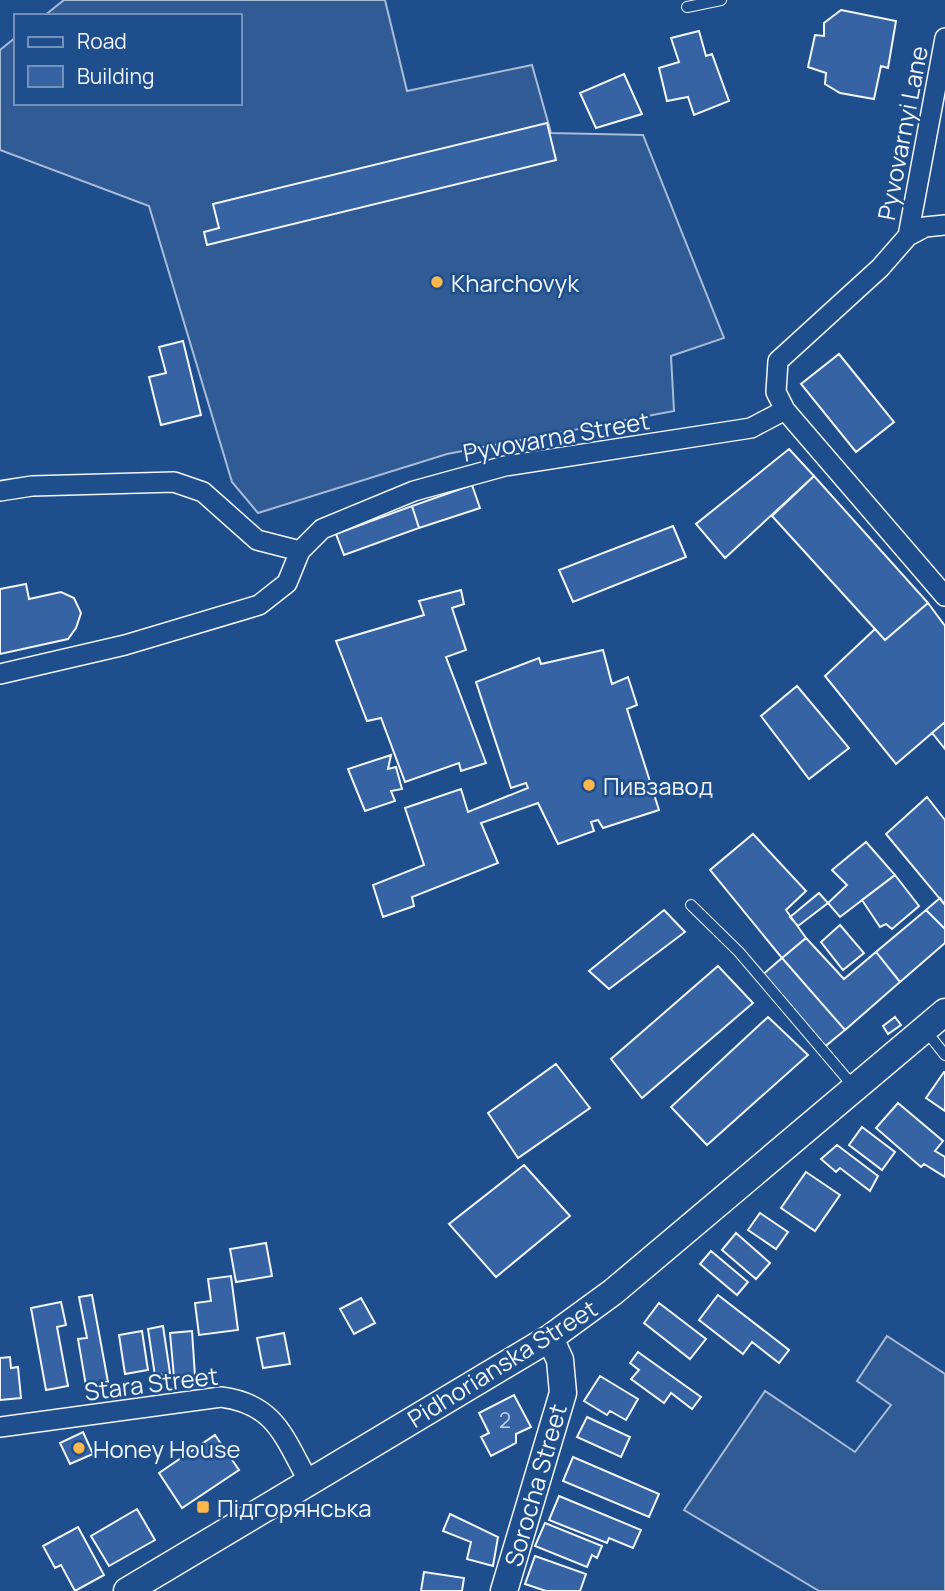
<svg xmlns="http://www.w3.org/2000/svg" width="945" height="1591" viewBox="0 0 945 1591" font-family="Manrope,sans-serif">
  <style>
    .built { fill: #305b95; stroke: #a8bbd7; stroke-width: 2 }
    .building { fill: #3563a3; stroke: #f2f6ff; stroke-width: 2 }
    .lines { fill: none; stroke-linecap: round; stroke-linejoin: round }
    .service-casing { stroke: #f2f6ff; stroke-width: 12 }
    .minor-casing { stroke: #f2f6ff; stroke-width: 22 }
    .secondary-casing { stroke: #f2f6ff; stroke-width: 29 }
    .service { stroke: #1f4e8c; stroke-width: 10 }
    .minor { stroke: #1f4e8c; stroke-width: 19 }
    .secondary { stroke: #1f4e8c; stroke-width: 26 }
    .poi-dot { fill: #ffb74d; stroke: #1f4e8c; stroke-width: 2.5 }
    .labels { text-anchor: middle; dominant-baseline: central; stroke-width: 5; stroke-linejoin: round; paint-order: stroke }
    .number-label { font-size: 21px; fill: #c3d1e8 }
    .street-label { font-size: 24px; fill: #f2f6ff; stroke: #1f4e8c }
    .poi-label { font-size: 24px; fill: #f2f6ff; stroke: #1f4e8c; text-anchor: start }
  </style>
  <rect width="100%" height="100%" fill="#1f4e8c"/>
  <path class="built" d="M64,0h321l22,91 125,-26 19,68 92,2 81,203 -53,18 3,55 -227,43 -189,59 -26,-31 -83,-276 -149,-56v-100l16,-13v66h224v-87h-196z
    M887,1336l58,38v217h-126l-135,-81 81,-119 90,61 36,-47 -34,-24z"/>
  <path class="building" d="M841,10l55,11 -8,47 -7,-2 -7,33 -34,-6 -15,-9 1,-11 -18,-6 7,-32 9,1v-13z
    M699,31l7,25 6,-2 17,47 -35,14 -6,-18 -21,4 -8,-33 20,-6 -8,-24z
    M624,74l18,40 -46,14 -16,-35z
    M547,123l9,37 -349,85 -3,-13 15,-4 -6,-24z
    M183,341l18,74 -40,10 -12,-48 17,-4 -7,-26z
    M839,354l55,68 -38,30 -55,-68z
    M789,449l25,27 -89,82 -29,-34z
    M814,476l114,127 -43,37 -113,-124z
    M472,485l8,23 -61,20 -7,-22z
    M412,506l7,22 -75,27 -8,-21z
    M673,526l13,31 -113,45 -14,-32z
    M26,584l3,15 32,-7 13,6 7,15 -5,15 -8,11 -68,15v-65z
    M461,590l3,14 -12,4 14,42 -20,7 40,106 -25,8 -2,-8 -54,19 -24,-64 -14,3 -31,-80 88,-26 -5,-14z
    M928,603l17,23v96l-49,42 -71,-88 50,-47 10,11z
    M603,650l9,34 16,-7 9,28 -10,4 32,101 -56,18 -5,-8 -7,2 3,9 -36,13 -20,-41 -57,20 17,40 -86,34 2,9 -31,11 -10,-32 51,-20 -19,-57 56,-19 7,23 60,-24 -2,-5 -15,5 -35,-106 63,-24 2,6z
    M797,686l52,62 -40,31 -48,-63z
    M945,722v27l-13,-16z
    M391,755l-3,14 8,-2 6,22 -11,2 4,10 -30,10 -17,-42z
    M927,797l18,23v85l-59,-71z
    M753,834l53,57 -20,19 20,28 -24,20 -72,-88z
    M866,842l29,33 -55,42 -12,-14 19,-18 -15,-15z
    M895,875l24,31 -27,23 -6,-5 -6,3 -18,-27z
    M819,893l9,10 -30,23 -8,-9z
    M940,898l5,7v24l-19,-19z
    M664,910l21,22 -76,57 -20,-18z
    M926,910l19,19v14l-45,39 -24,-30z
    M840,925l24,28 -21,17 -22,-28z
    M806,938l38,41 32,-27 24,30 -55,48 -63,-72z
    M782,958l63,72 -23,19 -62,-72z
    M718,966l35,37 -111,95 -31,-39z
    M768,1017l40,38 -101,90 -36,-38z
    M895,1017l6,8 -13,9 -5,-8z
    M556,1064l34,44 -72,50 -30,-45z
    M944,1072h1v39l-19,-13z
    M898,1103l45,38 -8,10 10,6v20l-21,-13 -3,3 -45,-39z
    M862,1127l33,25 -13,18 -33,-25z
    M837,1145l41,31 -8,15 -30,-23 -4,4 -15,-13z
    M524,1165l46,51 -74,61 -47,-53z
    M806,1172l34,23 -25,36 -34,-23z
    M760,1213l28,19 -12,17 -28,-19z
    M736,1233l34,30 -14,16 -34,-29z
    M266,1243l6,33 -36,6 -6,-33z
    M711,1251l37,31 -11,13 -37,-31z
    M231,1276l7,54 -39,5 -4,-32 16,-2 -3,-22z
    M92,1295l16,87 -22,4 -8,-47 9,-1 -8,-41z
    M718,1295l71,55 -10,13 -27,-21 -9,12 -44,-34z
    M361,1298l14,25 -21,11 -14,-25z
    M61,1302l5,23 -9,2 11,59 -22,4 -15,-82z
    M659,1303l47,36 -16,20 -46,-36z
    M163,1326l7,47 -15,3 -7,-47z
    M142,1331l6,39 -23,4 -6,-39z
    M192,1331l3,45 -21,1 -4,-44z
    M284,1333l6,31 -27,4 -6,-30z
    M638,1352l63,45 -9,12 -21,-16 -7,10 -33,-24 8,-9 -9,-7z
    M10,1357l1,11 7,-1 3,31 -21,2v-42z
    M600,1376l38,23 -12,21 -16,-9 -3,4 -23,-14z
    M514,1395l17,32 -15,7v9l-25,13 -10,-19 8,-4 -10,-20z
    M587,1417l43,20 -9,20 -44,-20z
    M83,1432l10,22 -23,10 -10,-21z
    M215,1435l24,35 -57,38 -23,-35z
    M573,1457l86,37 -10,23 -86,-36z
    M559,1496l82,34 -8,18 -24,-10 -2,5 -58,-23z
    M137,1509l18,31 -46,26 -18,-30z
    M450,1514l48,23 -5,29 -26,-7 4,-17 -28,-11z
    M545,1523l57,23 -5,12 -5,-3 -5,12 -52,-21z
    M78,1527l26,48 -29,16 -14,-26 -6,3 -12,-22z
    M535,1556l51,18 -6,17h-34l-21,-7z
    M424,1572l40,6 -2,13h-41z"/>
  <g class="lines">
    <defs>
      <path id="service" d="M687,7l34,-7
        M691,905l48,47 115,135
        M926,1031l19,24"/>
      <path id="minor" d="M945,225l-20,2 -17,9 -28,32 -102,93 -2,31 9,18 160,186
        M908,236l37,-198
        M0,491l32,-5 142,-4 29,10 54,48 43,11 22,-22 92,-38 91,-25 246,-38 34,-18
        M0,674l125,-29 134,-40 28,-22 13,-32
        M0,1427l221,-30c55,7 63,41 88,85"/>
      <path id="secondary" d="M127,1591l423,-253 63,-46 332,-280
        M504,1591l59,-198 -3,-33 -10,-22"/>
    </defs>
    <use href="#service" class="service-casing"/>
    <use href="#minor" class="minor-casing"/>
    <use href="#secondary" class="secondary-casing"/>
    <use href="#service" class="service"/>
    <use href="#minor" class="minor"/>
    <use href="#secondary" class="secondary"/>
  </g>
  <g class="poi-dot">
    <circle cx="437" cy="282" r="7"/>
    <circle cx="589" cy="785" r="7"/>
    <circle cx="79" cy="1448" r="7"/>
    <rect x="196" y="1500" width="14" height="14" rx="3.5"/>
  </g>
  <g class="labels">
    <g class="number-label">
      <text x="505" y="1420">2</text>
    </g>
    <g class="street-label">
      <text transform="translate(902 133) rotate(-79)">Pyvovarnyi Lane</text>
      <text transform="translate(556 436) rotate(-10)">Pyvovarna Street</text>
      <text transform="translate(502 1363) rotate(-32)">Pidhorianska Street</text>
      <text transform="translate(151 1383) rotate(-7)">Stara Street</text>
      <text transform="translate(535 1485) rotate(-74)">Sorocha Street</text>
    </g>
    <g class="poi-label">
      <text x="451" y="282">Kharchovyk</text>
      <text x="603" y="785">Пивзавод</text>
      <text x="93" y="1448">Honey House</text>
      <text x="217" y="1507">Підгорянська</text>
    </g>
  </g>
  <rect x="14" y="14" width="228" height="91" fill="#1f4e8c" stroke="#7391ba" stroke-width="2"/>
  <rect x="28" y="37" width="35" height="10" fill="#1f4e8c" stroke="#7391ba" stroke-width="2"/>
  <text x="77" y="49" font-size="21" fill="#f2f6ff">Road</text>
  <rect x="28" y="66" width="35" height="21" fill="#3563a3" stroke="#7391ba" stroke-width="2"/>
  <text x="77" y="84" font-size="21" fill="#f2f6ff">Building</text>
</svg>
